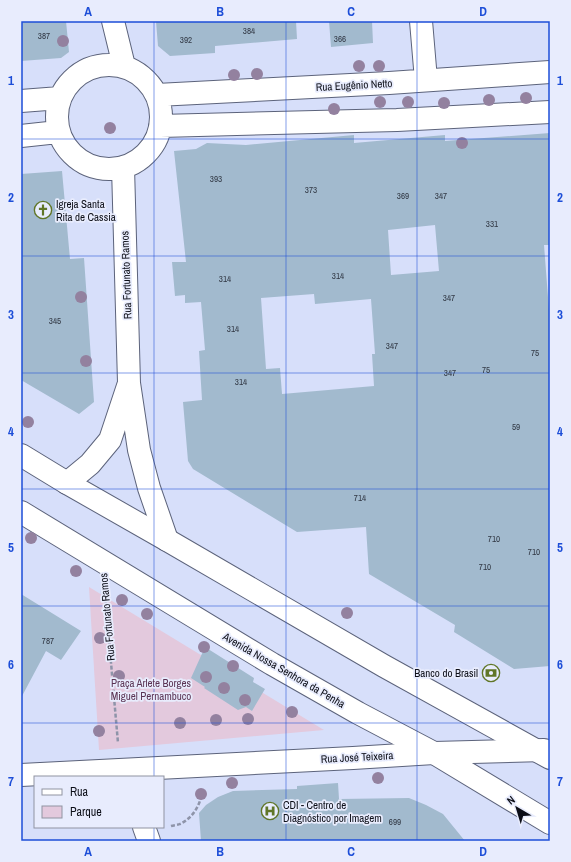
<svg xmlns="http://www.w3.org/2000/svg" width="571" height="862" viewBox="0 0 571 862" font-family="'Archivo Narrow',sans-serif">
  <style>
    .green { fill: #e3c9dd }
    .building { fill: #a2bace; fill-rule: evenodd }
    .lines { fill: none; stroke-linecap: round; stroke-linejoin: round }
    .minor-casing { stroke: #5c637b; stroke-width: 24 }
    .tertiary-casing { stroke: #5c637b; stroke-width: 24 }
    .primary-casing { stroke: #5c637b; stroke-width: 24 }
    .path { stroke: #8e94a9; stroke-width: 2.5; stroke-dasharray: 4 2; stroke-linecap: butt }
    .minor { stroke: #fff; stroke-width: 22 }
    .tertiary { stroke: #fff; stroke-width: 22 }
    .primary { stroke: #fff; stroke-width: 22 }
    .tree { fill: #93819f }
    .grid { fill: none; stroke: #1d4ed8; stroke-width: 1; stroke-opacity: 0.55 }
    .labels { text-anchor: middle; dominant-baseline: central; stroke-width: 3.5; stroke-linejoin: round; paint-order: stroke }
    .number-label { font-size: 9px; fill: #323945 }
    .street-label { font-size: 11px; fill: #0c0e17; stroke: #e8ecfd }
    .poi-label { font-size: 11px; fill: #0c0e17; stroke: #e8ecfd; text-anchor: start }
    .park-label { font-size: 11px; fill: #5b3454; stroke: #e8ecfd }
    .neatline { fill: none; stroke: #1d4ed8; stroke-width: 1.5 }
    .grid-label { font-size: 13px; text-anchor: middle; font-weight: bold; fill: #1d4ed8 }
  </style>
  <rect width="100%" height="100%" fill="#d7dffa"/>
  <path class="green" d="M89,587l235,143 -225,20z"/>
  <path class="building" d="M21,21h45l3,31 -8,6 -40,3z
    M156,21h140l1,18 -82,7v7l-45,3 -12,-10z
    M329,21h43l1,22 -42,4z
    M550,133v112h-6l6,78v343l-36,3 -60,-37 1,-7 -86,-51 -3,-47 -69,5 -104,-63 -5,-8 -5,-59 19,-2 -3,-49 6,-1 -4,-48 -16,1v-8l-10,1 -3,-34h14l-12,-111 22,-2 11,-6 39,2 108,-10v8l91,-8v6zM435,225l4,46 -48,4 -3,-45zM314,294l1,10 56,-5 4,55h-3l2,32 -92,8 -2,-26 -14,1 -5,-71z
    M62,171l8,88 14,-1 10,144 -15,12 -58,-34v-206z
    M21,594l60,37 -20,29 -15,-9 -25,47z
    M205,647l49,31 -1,4 12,7 -13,22 -6,-4 -8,3 -34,-22 1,-1 -14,-9z
    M338,783l1,16 70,-1 17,7 17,9 22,27h-264l-2,-28 7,-8 12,-8 15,-6 64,-2v-3z"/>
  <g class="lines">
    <defs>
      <path id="minor" d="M113,21l11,45
        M421,21l5,59
        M57 117a52 52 0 1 1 104 0a52 52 0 1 1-104 0Z
        M157,95l232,-12 161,-11
        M21,101l39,-3
        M160,126l237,-6 153,-8
        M21,136l37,-4
        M123,167l6,216 10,67 10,38 18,52
        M67,483l23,-19 20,-24 18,-54
        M21,775l332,-17 81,-5
        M144,827l5,14"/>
      <path id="tertiary" d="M434,753l110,-3"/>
      <path id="primary" d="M21,455l46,28 100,57 217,126 166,92
        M21,512l251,152 86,49 76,40 116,70"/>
    </defs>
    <use href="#minor" class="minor-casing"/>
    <use href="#tertiary" class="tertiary-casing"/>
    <use href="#primary" class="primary-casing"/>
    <path class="path" d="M105,594l13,149
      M171,826c3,-1 7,-1 9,-2 13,-6 20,-19 22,-31"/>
    <use href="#minor" class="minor"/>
    <use href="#tertiary" class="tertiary"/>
    <use href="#primary" class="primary"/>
  </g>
  <g class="tree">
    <circle cx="63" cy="41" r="6"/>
    <circle cx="359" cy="66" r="6"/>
    <circle cx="379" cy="66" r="6"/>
    <circle cx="257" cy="74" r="6"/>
    <circle cx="234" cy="75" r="6"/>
    <circle cx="526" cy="98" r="6"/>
    <circle cx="489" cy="100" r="6"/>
    <circle cx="380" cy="102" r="6"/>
    <circle cx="408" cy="102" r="6"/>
    <circle cx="444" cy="103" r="6"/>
    <circle cx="334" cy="109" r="6"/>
    <circle cx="110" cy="128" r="6"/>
    <circle cx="462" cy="143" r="6"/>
    <circle cx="81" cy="297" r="6"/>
    <circle cx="86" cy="361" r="6"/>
    <circle cx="28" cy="422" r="6"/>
    <circle cx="31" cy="538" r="6"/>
    <circle cx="76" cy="571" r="6"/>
    <circle cx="122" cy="600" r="6"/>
    <circle cx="347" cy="613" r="6"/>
    <circle cx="147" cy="614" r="6"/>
    <circle cx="100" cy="638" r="6"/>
    <circle cx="204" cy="647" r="6"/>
    <circle cx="233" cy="666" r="6"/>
    <circle cx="119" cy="676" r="6"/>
    <circle cx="206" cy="677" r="6"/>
    <circle cx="224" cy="688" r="6"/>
    <circle cx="245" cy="700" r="6"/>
    <circle cx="292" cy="712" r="6"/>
    <circle cx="248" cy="719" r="6"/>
    <circle cx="216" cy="720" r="6"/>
    <circle cx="180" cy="723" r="6"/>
    <circle cx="99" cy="731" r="6"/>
    <circle cx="378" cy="778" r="6"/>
    <circle cx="232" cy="783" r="6"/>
    <circle cx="201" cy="794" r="6"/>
  </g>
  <path class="grid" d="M154,21v756M286,21v820M417,21v820M21,139h529M21,256h529M21,373h529M21,489h529M21,606h529M21,723h529M154,827v14"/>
  <defs>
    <symbol id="church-ring" viewBox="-11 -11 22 22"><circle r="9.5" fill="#e8ecfd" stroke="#607627" stroke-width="1.5"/><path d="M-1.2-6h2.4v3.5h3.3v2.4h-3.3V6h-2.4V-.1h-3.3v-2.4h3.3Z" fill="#607627"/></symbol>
    <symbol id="bank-ring" viewBox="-11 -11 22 22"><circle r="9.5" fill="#e8ecfd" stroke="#607627" stroke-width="1.5"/><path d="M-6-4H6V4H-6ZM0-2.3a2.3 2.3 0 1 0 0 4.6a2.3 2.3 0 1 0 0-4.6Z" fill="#607627"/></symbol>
    <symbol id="hospital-ring" viewBox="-11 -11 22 22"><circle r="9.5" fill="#e8ecfd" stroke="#607627" stroke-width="1.5"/><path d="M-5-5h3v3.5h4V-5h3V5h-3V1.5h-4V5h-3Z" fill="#607627"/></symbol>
  </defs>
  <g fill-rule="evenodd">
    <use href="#church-ring" x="33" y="200" width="20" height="20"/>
    <use href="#bank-ring" x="481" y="663" width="20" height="20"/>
    <use href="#hospital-ring" x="260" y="801" width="20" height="20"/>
  </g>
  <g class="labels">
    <g class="number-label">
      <text x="249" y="31">384</text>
      <text x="44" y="36">387</text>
      <text x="340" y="39">366</text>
      <text x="186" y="40">392</text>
      <text x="216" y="179">393</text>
      <text x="311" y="190">373</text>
      <text x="403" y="196">369</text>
      <text x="441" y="196">347</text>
      <text x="492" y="224">331</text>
      <text x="338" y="276">314</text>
      <text x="225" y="279">314</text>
      <text x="449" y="298">347</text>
      <text x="55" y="321">345</text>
      <text x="233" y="329">314</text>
      <text x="392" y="346">347</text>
      <text x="535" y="353">75</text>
      <text x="486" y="370">75</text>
      <text x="450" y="373">347</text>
      <text x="241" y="382">314</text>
      <text x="516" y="427">59</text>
      <text x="360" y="498">714</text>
      <text x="494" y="539">710</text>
      <text x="534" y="552">710</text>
      <text x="485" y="567">710</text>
      <text x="48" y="641">787</text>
      <text x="395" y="822">699</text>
    </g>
    <g class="street-label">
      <text transform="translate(354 85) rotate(-3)">Rua Eugênio Netto</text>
      <text transform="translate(126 275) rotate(-92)">Rua Fortunato Ramos</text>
      <text transform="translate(107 617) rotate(-95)">Rua Fortunato Ramos</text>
      <text transform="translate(284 670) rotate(30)">Avenida Nossa Senhora da Penha</text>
      <text transform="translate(357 757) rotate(-3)">Rua José Teixeira</text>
    </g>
    <g class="poi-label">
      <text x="56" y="204">Igreja Santa<tspan x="56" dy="13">Rita de Cassia</tspan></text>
      <text x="478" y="673" text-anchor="end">Banco do Brasil</text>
      <text x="283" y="805">CDI - Centro de<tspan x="283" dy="13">Diagnóstico por Imagem</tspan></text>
    </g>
    <g class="park-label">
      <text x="151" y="683">Praça Arlete Borges<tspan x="151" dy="13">Miguel Pernambuco</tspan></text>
    </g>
  </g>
  <rect width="571" height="862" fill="none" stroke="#e8ecfd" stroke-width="44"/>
  <rect x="34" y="776" width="130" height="52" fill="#e8ecfd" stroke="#9093a1"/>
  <rect x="42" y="789" width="20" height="6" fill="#ffffff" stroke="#9093a1"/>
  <text x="70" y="796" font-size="12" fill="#0c0e17">Rua</text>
  <rect x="42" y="806" width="20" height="12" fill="#e3c9dd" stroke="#9093a1"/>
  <text x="70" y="816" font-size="12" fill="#0c0e17">Parque</text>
  <g transform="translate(517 808) rotate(322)" stroke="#e8ecfd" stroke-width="3" paint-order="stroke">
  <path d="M0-3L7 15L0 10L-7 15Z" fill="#0c0e17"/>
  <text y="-6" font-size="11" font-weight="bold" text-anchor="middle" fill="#0c0e17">N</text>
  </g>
  <rect x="22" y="22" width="527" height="818" class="neatline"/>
  <g class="grid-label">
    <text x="88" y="16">A</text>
    <text x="220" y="16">B</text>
    <text x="351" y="16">C</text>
    <text x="483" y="16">D</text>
    <text x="11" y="85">1</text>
    <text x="560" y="85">1</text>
    <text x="11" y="202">2</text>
    <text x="560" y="202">2</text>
    <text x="11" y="319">3</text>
    <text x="560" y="319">3</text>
    <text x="11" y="436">4</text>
    <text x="560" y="436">4</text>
    <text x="11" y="552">5</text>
    <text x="560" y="552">5</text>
    <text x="11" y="669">6</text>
    <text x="560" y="669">6</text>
    <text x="11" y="786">7</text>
    <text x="560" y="786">7</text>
    <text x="88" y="856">A</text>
    <text x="220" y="856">B</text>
    <text x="351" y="856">C</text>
    <text x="483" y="856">D</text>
  </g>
</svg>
